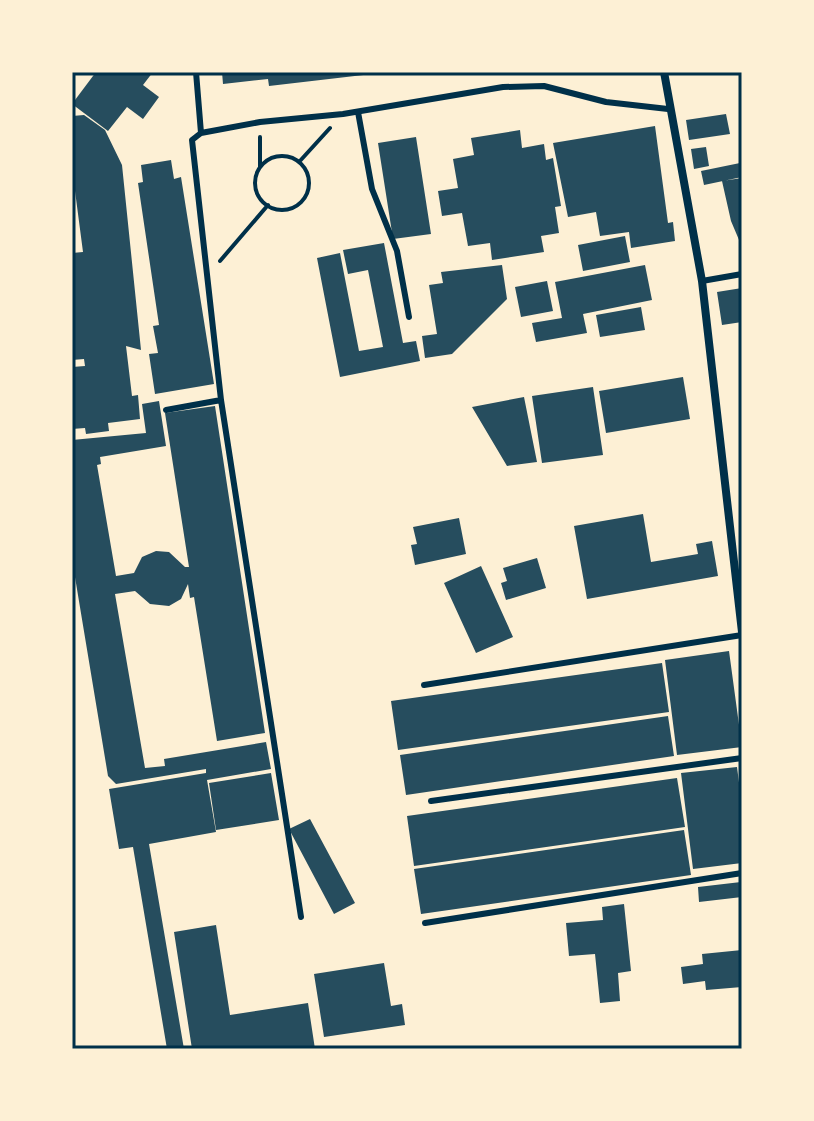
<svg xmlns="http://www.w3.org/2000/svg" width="814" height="1121" viewBox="0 0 814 1121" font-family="'Public Sans',sans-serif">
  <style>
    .building { fill: #264d5e }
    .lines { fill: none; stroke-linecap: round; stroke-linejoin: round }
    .path { stroke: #003049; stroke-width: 4 }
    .service { stroke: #003049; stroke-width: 6 }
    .minor { stroke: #003049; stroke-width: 8 }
    .neatline { fill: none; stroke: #003049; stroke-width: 3 }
  </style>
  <rect width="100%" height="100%" fill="#fdf0d5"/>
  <path class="building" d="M96,72h57l-10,13 16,12 -16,22 -16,-12 -19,24 -36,-27z
    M222,72h150v2l-103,12 -1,-7 -45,5z
    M726,114l4,20 -41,6 -3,-20z
    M84,115l21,15 17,35 19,185 -15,-4 6,50 6,-1 2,24 -32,4 1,8 -23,3 -1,-6 -13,1v-62l13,-1 -1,-7 -12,1v-107l11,-1 -11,-84v-52z
    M655,126l13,97 5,-1 2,19 -44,7 -2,-16 -29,4 -4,-24 -28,5 -15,-74z
    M520,130l2,18 22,-4 2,16 7,-2 8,48 -6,1 4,26 -18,3 3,16 -52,8 -2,-17 -22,3 -6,-33 -20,3 -4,-25 20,-3 -5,-29 21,-4 -3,-17z
    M416,137l15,97 -38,5 -15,-96z
    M706,147l3,19 -15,3 -3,-20z
    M171,160l3,19 7,-2 33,207 -59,10 -6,-40 9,-1 -5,-27 6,-1 -21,-142 5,-1 -2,-17z
    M740,163l2,14 -38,8 -3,-14z
    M742,178v69l-11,-26 -9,-40z
    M625,236l5,26 -47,9 -5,-26z
    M384,243l19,100 13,-2 4,20 -80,16 -23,-119 23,-5 19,98 24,-4 -15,-77 -20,4 -5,-24z
    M502,265l5,34 -55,55 -27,4 -3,-22 15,-2 -8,-49 14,-2 -2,-11z
    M645,265l7,35 -69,14 4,19 -51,9 -4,-19 30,-5 -7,-36z
    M547,281l6,30 -32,6 -6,-30z
    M742,288v34l-20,3 -5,-33z
    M641,307l4,23 -45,7 -4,-22z
    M683,377l7,42 -84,14 -7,-42z
    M593,387l10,68 -61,8 -10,-67z
    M524,397l13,65 -30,4 -35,-59z
    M159,401l7,45 -66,11 1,7 -4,1 19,111 18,-3 8,-16 14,-6 13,1 16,15h4l-24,-154 50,-7 50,327 -48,8 -23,-144 -4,1 -2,-14 -7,15 -12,7 -19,-2 -15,-13 -20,3 30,174 20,-2 -1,-7 102,-17 5,27 -64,11 9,52 -67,12 35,205h-17l-34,-202 -14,2 -10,-60 97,-16v-4l-90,15 -8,-8 -36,-217v-119l74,-7 -4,-29z
    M643,514l8,48 47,-8 -2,-10 16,-3 6,35 -131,23 -13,-73z
    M459,518l7,36 -51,11 -4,-20 6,-1 -4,-17z
    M537,558l9,30 -40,12 -5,-17 6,-2 -4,-13z
    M481,566l32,71 -37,16 -32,-70z
    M729,651l13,96 -65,8 -12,-95z
    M662,663l7,49 -271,38 -7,-49z
    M668,716l6,40 -268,39 -6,-40z
    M737,767l5,39v57l-49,6 -12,-96z
    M271,773l8,47 -63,10 -7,-47z
    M677,778l8,49 -271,39 -7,-50z
    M310,819l45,84 -21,11 -45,-85z
    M684,830l7,45 -270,39 -7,-45z
    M741,882l1,15 -43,5 -1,-15z
    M624,904l7,67 -13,2 2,28 -20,2 -5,-49 -26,2 -3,-33 37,-3 -1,-13z
    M216,925l14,90 78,-12 7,46h-123l-18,-117z
    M742,950v37l-36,3 -1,-9 -22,3 -2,-17 22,-3 -1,-10z
    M384,963l7,43 11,-2 3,21 -81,12 -10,-63z"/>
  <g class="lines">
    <path class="path" d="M255 183a27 27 0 1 1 54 0a27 27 0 1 1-54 0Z
      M299,162l31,-34
      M260,167v-30
      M220,261l48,-56"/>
    <path class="service" d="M196,72l5,61
      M358,112l14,77 25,62 12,66
      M702,281l40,-7
      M166,410l55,-10
      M424,685l318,-50
      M431,801l311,-43
      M301,917l-80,-517 -29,-260 9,-7 59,-11 83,-8 160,-27 41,-1 62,16 62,7
      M425,923l317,-50"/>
    <path class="minor" d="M664,72l38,209 40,351"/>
  </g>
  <rect width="814" height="1121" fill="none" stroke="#fdf0d5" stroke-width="148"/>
  <rect x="74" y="74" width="666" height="973" class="neatline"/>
</svg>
